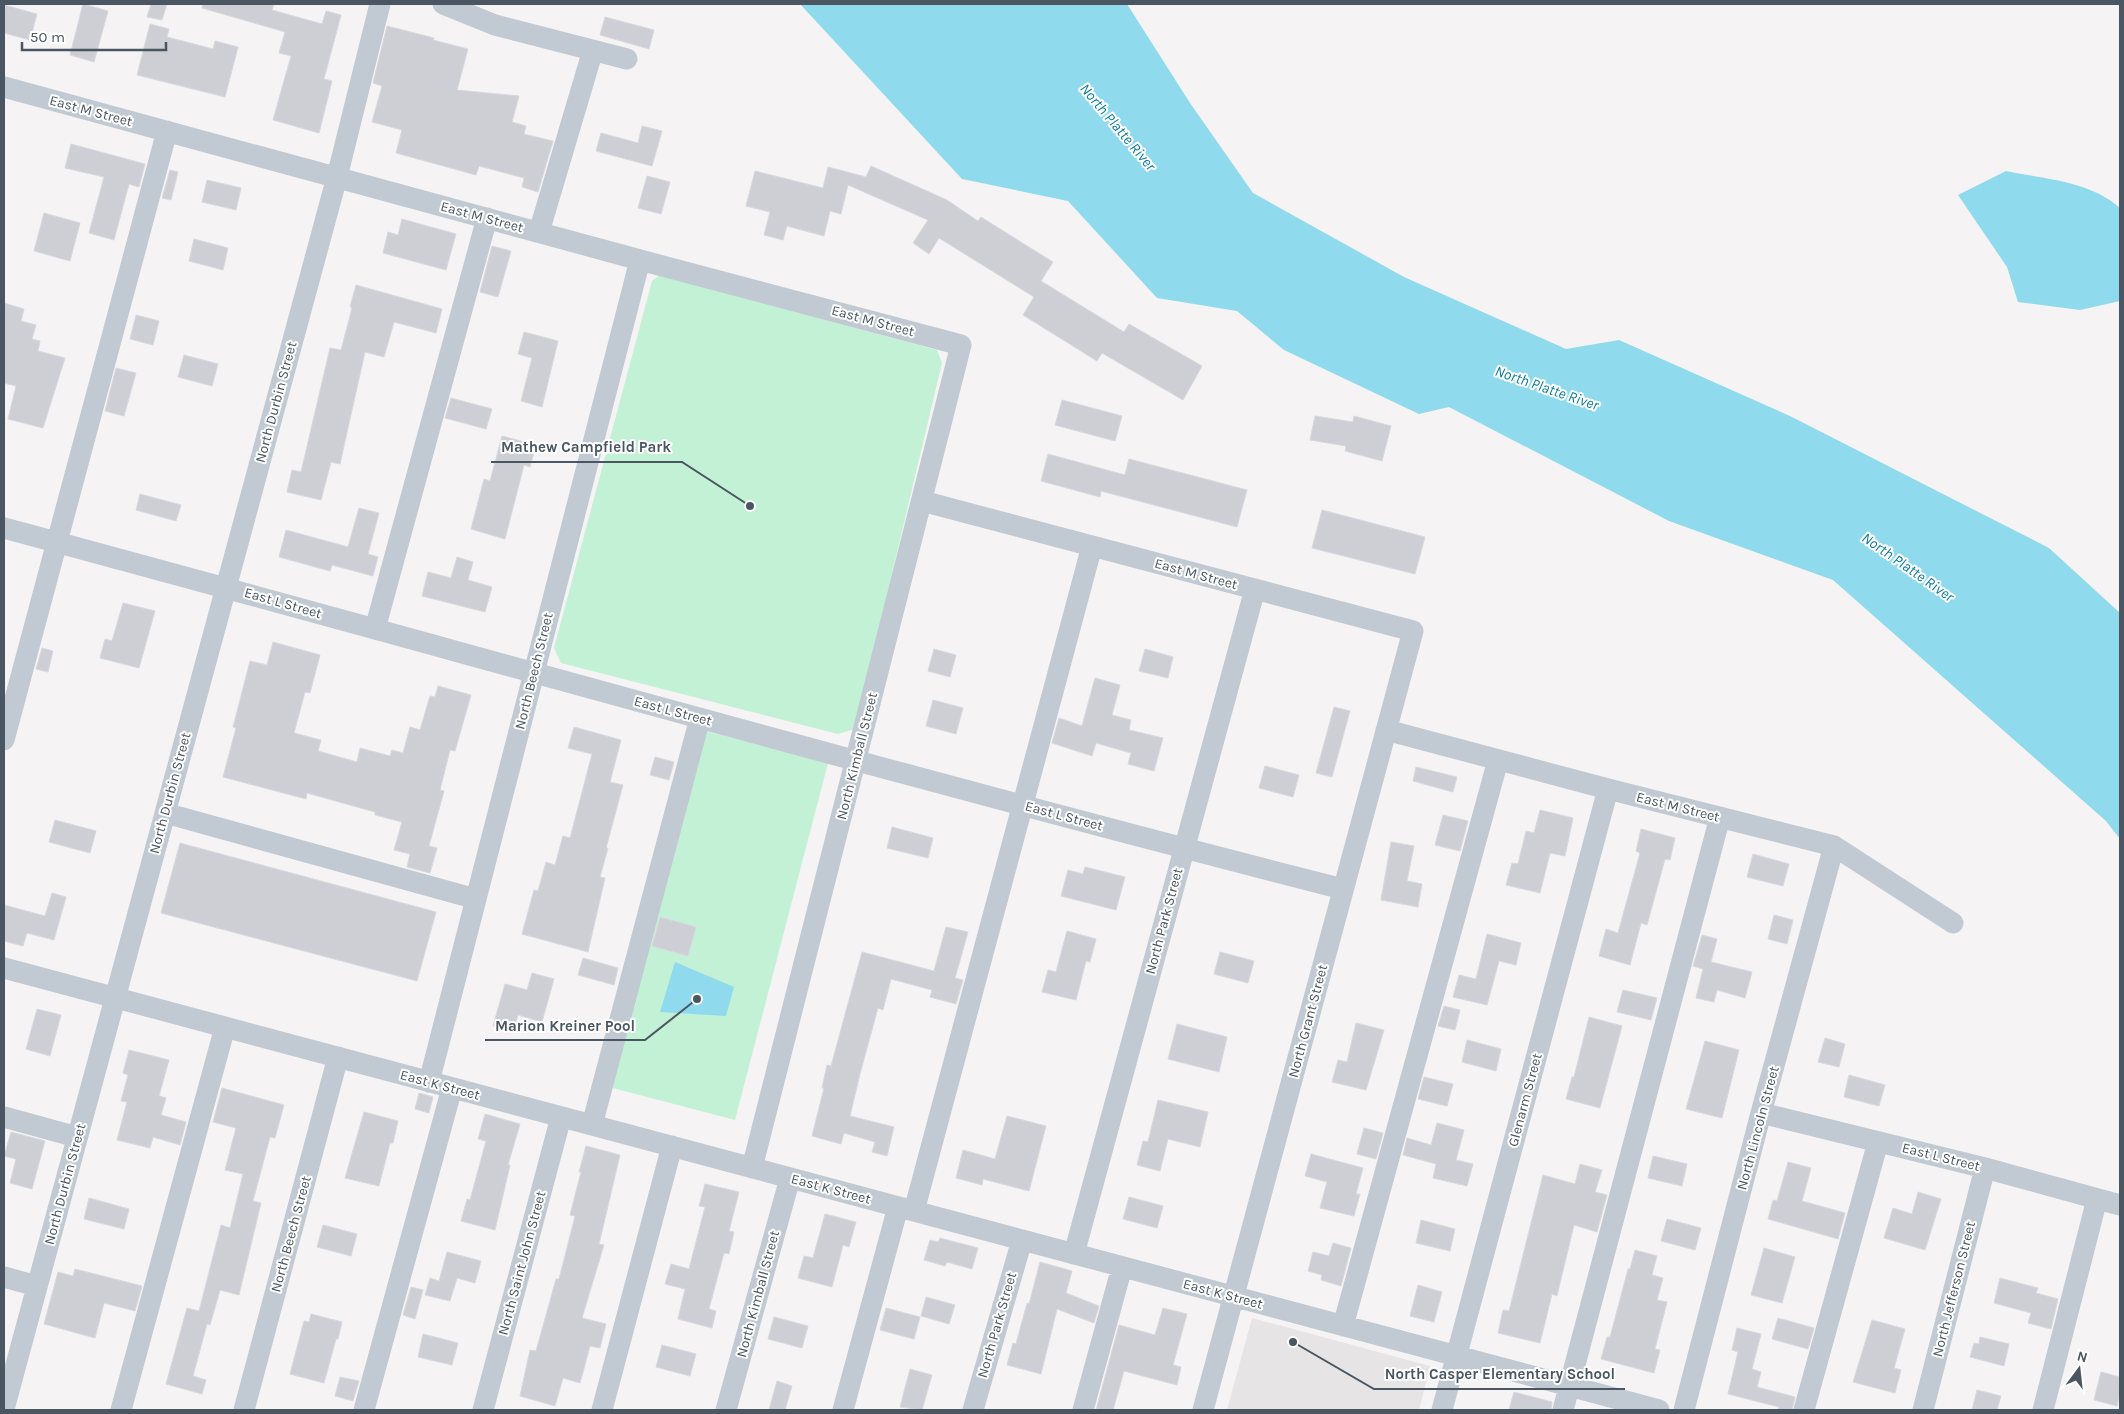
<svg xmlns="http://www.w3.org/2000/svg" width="2124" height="1414" viewBox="0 0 2124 1414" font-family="Karla,sans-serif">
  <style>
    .education { fill: #e6e4e5 }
    .green { fill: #c3f1d5 }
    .water { fill: #90daee }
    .building { fill: #cdcfd5; stroke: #d7d9de }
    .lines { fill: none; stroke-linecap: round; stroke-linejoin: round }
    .minor { stroke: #c1cad2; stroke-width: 21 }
    .labels { text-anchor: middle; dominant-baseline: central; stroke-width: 4; stroke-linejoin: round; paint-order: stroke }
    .street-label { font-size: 14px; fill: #4a5661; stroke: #fff }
    .water-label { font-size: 15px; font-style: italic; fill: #0c7c9b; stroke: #fff }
    .leader { fill: none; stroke: #4a5661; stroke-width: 2 }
    .callout-dot { fill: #4a5661; stroke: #fff; stroke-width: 2 }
    .callout-label { font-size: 15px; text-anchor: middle; font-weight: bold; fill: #4a5661; stroke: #fff; stroke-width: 4; stroke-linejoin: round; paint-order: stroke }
  </style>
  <rect width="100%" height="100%" fill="#f5f3f3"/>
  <path class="education" d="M1252,1318l178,48 -11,44h-192z"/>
  <path class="green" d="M660,275l277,75 5,13 -87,366 -17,5 -277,-71 -7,-15 98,-367z
    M702,730l126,33 -93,357 -126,-33z"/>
  <path class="water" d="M800,4h327l63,99 63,90 151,84 162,72 53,-9 171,76 259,132 71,65v226l-14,-18 -273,-241 -164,-59 -220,-114 -30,7 -135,-64 -47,-39 -80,-13 -89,-97 -106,-22z
    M2006,171c38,8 84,10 114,37v93l-40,9 -62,-8 -11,-35 -49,-72z
    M675,962l59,25 -8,29 -66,-4z"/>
  <path class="building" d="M83,4l25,7 -14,51 -24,-7z
    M151,4h16l-5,16 -15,-3z
    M203,4h71l-2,6 50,14 4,-13 15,4 -17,64 8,2 -13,52 -46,-13 18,-64 -12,-3 6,-21 -83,-24z
    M4,5l33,9 -7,26 -26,-7z
    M605,17l49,13 -5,19 -49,-14z
    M150,24l19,5 -2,8 46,12 2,-8 23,6 -13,50 -88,-22z
    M387,26l47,12 -1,2 35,9 -11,41 62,6 -7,26 14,4 -2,8 29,7 -15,51 -16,-5 2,-9 -45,-12 -3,9 -80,-22 6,-23 -30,-8 10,-36 -9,-3z
    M642,126l20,5 -10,35 -56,-15 5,-18 37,10z
    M71,144l74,20 -6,23 -10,-3 -15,56 -25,-7 15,-56 -39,-9z
    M871,166l76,34 31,21 3,-4 72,45 -12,19 83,51 5,-8 73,42 -19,34 -81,-47 -5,8 -74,-46 11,-18 -95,-59 -10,16 -16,-11 15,-23 -80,-35 -7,29 -11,-3 -6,25 -37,-10 -4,14 -19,-5 6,-23 -24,-6 9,-35 68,17 5,-21 38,10z
    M170,170l8,2 -7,28 -9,-2z
    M647,176l23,6 -9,32 -23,-6z
    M207,180l34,8 -5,22 -34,-8z
    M44,213l36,10 -10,38 -36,-10z
    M402,219l54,15 -10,36 -63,-17 5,-21 10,3z
    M194,239l34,9 -5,22 -34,-9z
    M492,246l19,5 -13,46 -18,-5z
    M356,285l86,24 -6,24 -42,-11 -10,35 -19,-5 -25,112 -9,-2 -10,38 -34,-8 5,-22 9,2 29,-124 11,2 11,-42 -2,-1z
    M4,303l20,6 -3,12 15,4 -4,14 8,2 -2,10 27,7 -22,70 -35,-9 8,-33 -12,-3z
    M136,315l23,6 -6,24 -23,-6z
    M524,332l34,9 -16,66 -21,-6 11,-43 -14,-4z
    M184,355l34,9 -6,22 -34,-9z
    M116,368l20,5 -12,43 -19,-5z
    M451,398l41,11 -6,20 -41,-11z
    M1062,400l60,16 -7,25 -60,-16z
    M1315,416l38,6 1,-6 37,10 -9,35 -37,-10 1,-5 -36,-6z
    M502,436l34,9 -6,22 -6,-2 -19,74 -34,-10 13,-50 6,2z
    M1048,454l77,21 4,-16 118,31 -10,37 -136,-36 -1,6 -59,-16z
    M140,494l41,11 -5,16 -40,-11z
    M359,508l20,5 -11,41 10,3 -5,19 -41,-11 -2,6 -51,-14 7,-27 62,17z
    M1322,510l103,27 -10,37 -103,-26z
    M457,557l16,5 -5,18 24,7 -7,25 -63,-16 6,-24 23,6z
    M123,603l32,8 -16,57 -39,-10 5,-19 7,2z
    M273,642l47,13 -10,38 -5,-1 -11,41 27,7 -3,11 39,11 3,-14 30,8 2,-6 11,3 7,-26 10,3 10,-34 5,1 3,-11 33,9 -16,56 -5,-1 -10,40 4,1 -15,55 8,2 -7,25 -23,-6 3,-13 -16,-4 8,-28 -27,-7v-3l-68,-19 -1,6 -83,-22 13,-49 -3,-1 17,-66 17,4z
    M42,648l11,3 -5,21 -12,-3z
    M934,649l22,6 -6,22 -22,-6z
    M1145,649l28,8 -5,21 -29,-7z
    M1095,678l25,7 -8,30 19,5 -2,10 34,8 -9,33 -26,-7 3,-11 -35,-10 -4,13 -40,-13 7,-25 23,8z
    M933,700l30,8 -7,26 -30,-8z
    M1334,707l16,4 -18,66 -16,-4z
    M574,727l47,13 -11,42 13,3 -17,63h2l-8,29 5,1 -17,74 -66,-18 12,-44 4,1 8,-29 9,3 8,-29 7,2 22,-84 -24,-6z
    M655,757l19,5 -5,18 -19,-5z
    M1265,766l34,9 -6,22 -34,-9z
    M1416,767l41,10 -4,15 -40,-11z
    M1540,810l33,8 -8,38 -15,-3 -10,40 -34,-8 6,-22 6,1 8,-33 8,2z
    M1443,815l25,6 -8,30 -25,-6z
    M55,820l41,11 -6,22 -41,-11z
    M892,827l41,11 -5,20 -41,-10z
    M1641,829l34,9 -5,22 -5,-1 -18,66 -6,-2 -11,42 -31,-9 7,-27 12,4 22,-80 -4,-2z
    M1391,842l23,4 -7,35 15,3 -4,23 -37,-7z
    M180,843l256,69 -19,69 -256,-68z
    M1753,854l36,10 -6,22 -36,-9z
    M1085,867l40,10 -9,33 -55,-14 7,-26 15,4z
    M52,893l14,4 -12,43 -27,-7 -4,13 -19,-5v-36l41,11z
    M1774,915l19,5 -6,24 -19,-5z
    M660,917l36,10 -8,29 -36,-10z
    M946,927l22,5 -13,46 8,2 -7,24 -26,-7 2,-7 -41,-11 -8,31 -5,-2 -18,66 -10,42 44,11 -7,29 -15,-4 3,-10 -31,-9 -3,11 -29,-8 12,-48h-2l5,-23 4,1 31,-114 72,19z
    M1067,931l29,8 -6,23 -4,-1 -10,39 -34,-8 6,-22 8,2z
    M1487,934l34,9 -5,22 -17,-4 -12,44 -34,-8 6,-22 17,4z
    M1702,935l15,4 -6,23 41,10 -7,26 -28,-8 -3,12 -18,-4 7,-29 -10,-3z
    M1220,952l34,9 -6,22 -34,-9z
    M583,958l35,10 -4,17 -36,-10z
    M532,973l22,6 -12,43 -24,-7 -5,17 -20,-6 12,-42 22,6z
    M1623,990l34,8 -6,22 -34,-8z
    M1444,1006l16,4 -5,20 -17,-4z
    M37,1009l24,6 -11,41 -24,-7z
    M1589,1017l33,9 -22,82 -34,-9 6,-22h2z
    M1356,1023l28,7 -18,60 -34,-8 6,-22 9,2z
    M1177,1024l50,13 -8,35 -51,-13z
    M1825,1038l20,6 -6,23 -21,-5z
    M1467,1040l34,9 -5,22 -34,-9z
    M1705,1041l34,9 -17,68 -36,-9z
    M129,1050l40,10 -10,36 7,2 -5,17 25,7 -6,23 -27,-8 -3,11 -33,-8 10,-38 -6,-1 7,-26 -5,-2z
    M1849,1075l36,10 -6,21 -35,-9z
    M1424,1077l29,7 -6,22 -29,-7z
    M222,1088l62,17 -9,33 -5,-1 -17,64 8,2 -22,92 -19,-5 -10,35 -3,-1 -14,52 13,4 -4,14 -36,-10 21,-76 12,3 22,-86 9,3 13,-54 -18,-4 11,-42 -23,-6z
    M419,1093l14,4 -4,16 -14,-4z
    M1158,1100l50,12 -8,35 -32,-8 -8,32 -23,-6 6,-24 5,1z
    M364,1112l34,9 -5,22h-3l-11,43 -34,-8z
    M485,1114l35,10 -12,41h2l-15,65 -34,-9 6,-22 3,1 16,-59 -8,-2z
    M1007,1116l39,10 -17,65 -46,-12 -1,6 -26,-7 7,-28 32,9z
    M1437,1123l27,7 -8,30 17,4 -6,22 -34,-8 3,-14 -33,-9 4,-17 24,7z
    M1364,1128l19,5 -7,26 -19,-5z
    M11,1132l34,9 -13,48 -22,-6 6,-24 -12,-3z
    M586,1146l34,9 -21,89 5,1 -22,73 24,6 -6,24 -10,-2 -10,37 -17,-5 -8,28 -35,-10 10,-46 6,1 20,-72h3l16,-63 -5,-1 11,-43h-2z
    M1311,1154l52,14 -7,26h4l-6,22 -34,-8 7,-26 -22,-6z
    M1653,1156l34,8 -5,22 -34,-8z
    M1788,1162l23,6 -9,33 43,12 -7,26 -70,-20 5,-19 4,1z
    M1580,1164l22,6 -7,22 12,3 -10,37 -23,-7 -17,71 -5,-2 -12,49 -42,-10 5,-23 6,1 34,-136 32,9z
    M705,1184l34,8 -10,39 5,1 -5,22 -5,-1 -15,56 7,2 -4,17 -34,-9 7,-30 -20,-5 6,-20 18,5 16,-62 -6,-1z
    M1918,1192l23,7 -16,51 -41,-12 9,-30 19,6z
    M1129,1197l34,9 -6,22 -34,-9z
    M89,1198l40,11 -5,20 -40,-10z
    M825,1214l31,8 -7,25 -6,-2 -11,42 -34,-9 6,-22 9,2z
    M1667,1219l34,9 -6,22 -34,-9z
    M1421,1220l34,9 -5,22 -34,-8z
    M323,1225l34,9 -6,22 -34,-9z
    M940,1238l38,10 -6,21 -25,-7 -2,4 -21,-6 6,-20 8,2z
    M1333,1243l18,5 -10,38 -20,-6 1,-5 -14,-4 5,-19 16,4z
    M1764,1248l31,9 -13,46 -31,-8z
    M1635,1250l22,6 -5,19 11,3 -6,22 10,2 -12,47 5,1 -6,23 -53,-14 6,-22h3l18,-68h2z
    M447,1252l34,9 -6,22 -18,-5 -7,23 -25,-6 5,-17 9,3z
    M1040,1262l32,9 -6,22 33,13 -5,17 -37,-14 -16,65 -34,-9 6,-22 3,1 11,-41 2,1z
    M75,1269l67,17 -7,25 -31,-8 -9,35 -51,-14 14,-52 15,4z
    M2000,1278l38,10 -2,5 22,6 -7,30 -23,-6 3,-10 -37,-10z
    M1418,1285l24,7 -8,30 -24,-6z
    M411,1287l12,3 -8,29 -12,-4z
    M926,1297l29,8 -6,19 -28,-8z
    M886,1308l34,9 -6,22 -34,-9z
    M1163,1308l24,6 -14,51 8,2 -4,18 -53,-14 -11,39h-17l23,-85 36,10z
    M311,1314l31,8 -4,17h-2l-12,44 -34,-9 14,-53 5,1z
    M774,1317l34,9 -6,22 -34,-9z
    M1778,1318l36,10 -6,21 -36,-10z
    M1872,1320l33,9 -11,39 7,2 -6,23 -42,-11z
    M1737,1328l24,6 -9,35 9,3 -4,15 38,10 -3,13h-14l1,-3 -51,-13 10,-42 -6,-2z
    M423,1334l35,9 -6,22 -34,-8z
    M1980,1337l29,7 -5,22 -34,-9 4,-14 5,1z
    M662,1345l34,9 -6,22 -34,-9z
    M910,1369l22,6 -10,35 -22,-3z
    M2101,1372l19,5v16l-3,13 -23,-6z
    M340,1377l19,4 -6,20 -18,-5z
    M777,1381l15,5 -7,24h-16z
    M1977,1390l24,6 -4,14h-25z
    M1514,1392l38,10 -1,8h-42z"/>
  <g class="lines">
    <path class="minor" d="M443,4l52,21 132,34
      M4,87l636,173 321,85 -209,823
      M539,232l54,-182
      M922,501l491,130 -210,779
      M4,528c446,120 891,247 1339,361
      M375,629l112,-411
      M1386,730l222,59 226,57 119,77
      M4,740l163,-609
      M165,813l311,86
      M4,968l1655,442
      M429,1082l211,-822
      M1761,1113l224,55 135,37
      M4,1117l73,20
      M592,1125l108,-407
      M914,1211l178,-665
      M1074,1254l181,-665
      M4,1277l33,9
      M1343,1326l155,-566
      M4,1409l333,-1232 43,-173
      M121,1410l104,-383
      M244,1410l94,-353
      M364,1410l88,-322
      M483,1410l78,-293
      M602,1410l70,-264
      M726,1410l64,-232
      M843,1410l55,-203
      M973,1410l49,-170
      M1083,1410l39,-143
      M1442,1410l166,-621
      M1563,1410l157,-593
      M1684,1410l77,-297 73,-267
      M1804,1410l74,-268
      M1923,1410l62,-242
      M2043,1410l54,-211"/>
  </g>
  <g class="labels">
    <g class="street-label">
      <text transform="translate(91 111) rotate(15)">East M Street</text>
      <text transform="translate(482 217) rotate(15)">East M Street</text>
      <text transform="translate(873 321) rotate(15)">East M Street</text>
      <text transform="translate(276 402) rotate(-75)">North Durbin Street</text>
      <text transform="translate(1196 574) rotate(15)">East M Street</text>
      <text transform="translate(283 603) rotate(16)">East L Street</text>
      <text transform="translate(534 671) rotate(-76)">North Beech Street</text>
      <text transform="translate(673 711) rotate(15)">East L Street</text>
      <text transform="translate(857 756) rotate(-76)">North Kimball Street</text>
      <text transform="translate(170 793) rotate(-75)">North Durbin Street</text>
      <text transform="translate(1678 807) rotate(14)">East M Street</text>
      <text transform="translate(1064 816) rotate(15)">East L Street</text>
      <text transform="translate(1164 921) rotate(-75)">North Park Street</text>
      <text transform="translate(1308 1021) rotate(-75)">North Grant Street</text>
      <text transform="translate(440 1085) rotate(15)">East K Street</text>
      <text transform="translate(1525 1100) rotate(-75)">Glenarm Street</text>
      <text transform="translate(1758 1128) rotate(-75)">North Lincoln Street</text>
      <text transform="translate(1941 1157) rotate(14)">East L Street</text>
      <text transform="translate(65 1184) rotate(-75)">North Durbin Street</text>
      <text transform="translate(831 1189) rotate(15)">East K Street</text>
      <text transform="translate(291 1234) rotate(-75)">North Beech Street</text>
      <text transform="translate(522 1263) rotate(-75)">North Saint John Street</text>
      <text transform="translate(1954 1289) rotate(-76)">North Jefferson Street</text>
      <text transform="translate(758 1294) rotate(-75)">North Kimball Street</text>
      <text transform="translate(1223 1294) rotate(15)">East K Street</text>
      <text transform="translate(997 1325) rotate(-74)">North Park Street</text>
    </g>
    <g class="water-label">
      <text transform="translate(1118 127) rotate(50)">North Platte River</text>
      <text transform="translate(1547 388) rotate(19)">North Platte River</text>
      <text transform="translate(1908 567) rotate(35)">North Platte River</text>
    </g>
  </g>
  <path class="leader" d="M750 506L682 462H491M697 999L645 1040H485M1293 1342L1374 1389H1625"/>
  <g class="callout-dot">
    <circle cx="750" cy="506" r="5"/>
    <circle cx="697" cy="999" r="5"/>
    <circle cx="1293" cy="1342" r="5"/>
  </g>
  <g class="callout-label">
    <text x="586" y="452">Mathew Campfield Park</text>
    <text x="565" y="1031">Marion Kreiner Pool</text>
    <text x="1500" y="1379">North Casper Elementary School</text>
  </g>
  <rect width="2124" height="1414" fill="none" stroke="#4a5661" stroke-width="10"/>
  <g transform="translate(2079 1369) rotate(15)" stroke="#ffffff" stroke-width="4" paint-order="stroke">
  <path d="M0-4L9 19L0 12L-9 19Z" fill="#4a5661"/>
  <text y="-8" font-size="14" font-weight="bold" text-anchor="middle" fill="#4a5661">N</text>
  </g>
  <path d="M22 42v8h144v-8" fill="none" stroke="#4a5661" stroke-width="2.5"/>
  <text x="30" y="42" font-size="15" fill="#4a5661" stroke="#ffffff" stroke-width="4" paint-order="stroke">50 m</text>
</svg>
